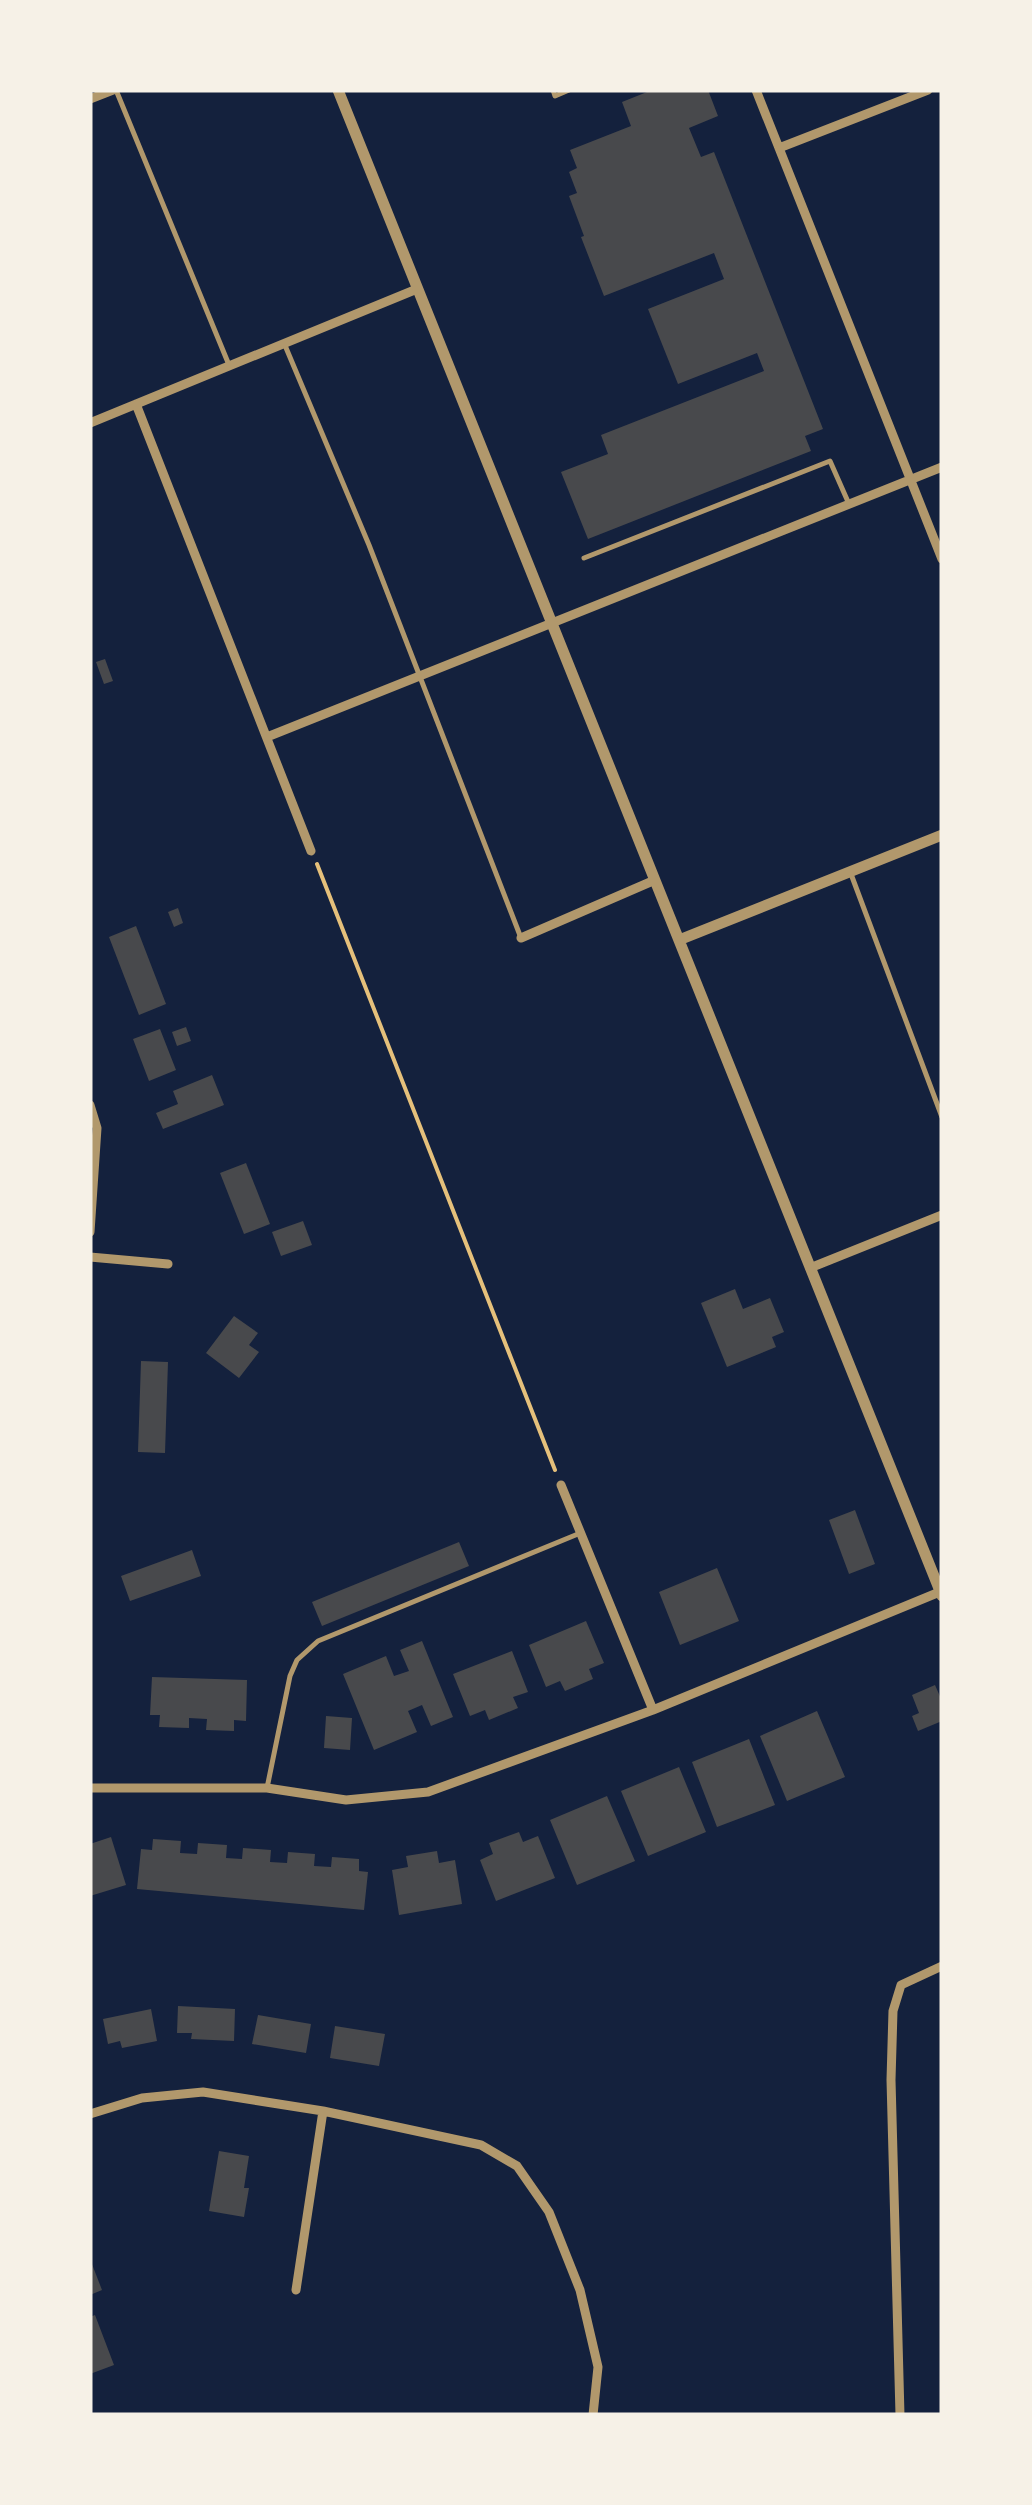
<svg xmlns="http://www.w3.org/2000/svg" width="1032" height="2505" viewBox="0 0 1032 2505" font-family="'Zilla Slab',serif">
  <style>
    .building { fill: #48494c }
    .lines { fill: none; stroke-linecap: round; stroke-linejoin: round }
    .path { stroke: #e5c07b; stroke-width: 4 }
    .service { stroke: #b1986c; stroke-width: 5 }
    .minor { stroke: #b1986c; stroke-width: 9 }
    .tertiary { stroke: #b1986c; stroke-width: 11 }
  </style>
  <rect width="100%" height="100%" fill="#14213d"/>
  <path class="building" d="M652,90h56l10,26 -29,12 12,29 13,-5 109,277 -18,7 6,15 -223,88 -27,-67 47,-18 -7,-19 163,-64 -7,-18 -79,31 -30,-75 76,-30 -10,-26 -110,43 -23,-59 3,-1 -15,-40 8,-3 -8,-21 8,-4 -7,-18 61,-24 -9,-24z
    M105,659l8,22 -9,3 -8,-22z
    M178,908l5,15 -9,4 -6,-15z
    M136,926l30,78 -27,11 -30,-78z
    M186,1027l5,14 -14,5 -5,-14z
    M160,1029l16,41 -27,11 -16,-42z
    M212,1075l12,30 -61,24 -7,-16 22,-9 -5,-13z
    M246,1163l24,61 -26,10 -24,-61z
    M303,1221l9,24 -31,11 -9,-24z
    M735,1289l8,20 27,-11 14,34 -12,5 4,10 -49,20 -26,-64z
    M234,1316l24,17 -9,12 10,7 -20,26 -33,-25z
    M141,1361l27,1 -3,91 -27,-1z
    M855,1510l20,54 -26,10 -20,-54z
    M459,1542l10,24 -147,60 -10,-24z
    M192,1550l9,26 -71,25 -9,-25z
    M717,1568l22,53 -59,24 -21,-53z
    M586,1621l18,42 -15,6 4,10 -28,12 -5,-10 -14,6 -17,-42z
    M422,1641l31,76 -22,9 -9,-21 -14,6 9,21 -43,18 -31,-76 43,-18 8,20 15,-5 -9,-21z
    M512,1651l16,41 -15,5 5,11 -29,12 -4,-10 -15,6 -17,-42z
    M152,1677l95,3 -1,41 -12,-1v11l-28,-1 1,-11 -18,-1v10l-30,-1 1,-12h-10z
    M935,1685l7,16v20l-24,10 -6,-15 7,-3 -7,-18z
    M817,1711l28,66 -58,24 -27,-65z
    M326,1716l26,2 -2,32 -26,-2z
    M749,1739l26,66 -58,22 -25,-65z
    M679,1767l27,65 -58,24 -27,-65z
    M607,1796l28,65 -58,24 -27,-65z
    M519,1832l4,10 15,-6 17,42 -59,23 -16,-41 13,-6 -4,-11z
    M111,1837l15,48 -36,11v-52z
    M153,1839l28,2 -1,12 17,1 1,-11 29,2 -1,13 16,1 1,-11 28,2 -1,12 17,1 1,-11 27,2 -1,12 17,1 1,-10 27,2v12l9,1 -4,38 -227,-21 4,-40 11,1z
    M437,1851l2,12 16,-3 7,44 -63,11 -7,-45 16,-3 -2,-11z
    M178,2006l57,3 -1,32 -43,-2 1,-6h-15z
    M151,2009l6,32 -35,7 -2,-7 -12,3 -5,-25z
    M258,2015l53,9 -5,29 -54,-9z
    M335,2026l50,8 -6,32 -49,-8z
    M219,2151l30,5 -5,32h5l-5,29 -35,-6z
    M90,2259l12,31 -12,5z
    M95,2315l19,50 -24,9v-57z"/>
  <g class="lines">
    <path class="path" d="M317,864l238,606"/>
    <path class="service" d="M116,90l113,275
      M553,90l2,6 14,-6
      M284,343l85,202 152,393
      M584,558l246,-97 19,43
      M851,874l91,243
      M267,1788l23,-112 7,-16 21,-19 260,-107"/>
    <path class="minor" d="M756,90l186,469
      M90,99l23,-9
      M779,148l149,-58
      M136,404l175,447
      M90,423l327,-134
      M267,737l675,-270
      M521,938l134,-58
      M90,1105l7,23 -7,104
      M90,1257l78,7
      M810,1268l132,-53
      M561,1485l92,225
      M90,1788h177l79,12 82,-8 225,-82 289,-119
      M90,2114l52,-16 61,-6 120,19 158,34 36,21 32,46 31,78 18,77 -5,48
      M296,2290l27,-179
      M900,2415l-9,-335 2,-69 8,-26 41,-19"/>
    <path class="tertiary" d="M338,90l604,1506
      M679,940l263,-105"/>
  </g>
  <rect width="1032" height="2505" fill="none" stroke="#f6f1e7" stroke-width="185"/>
</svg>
